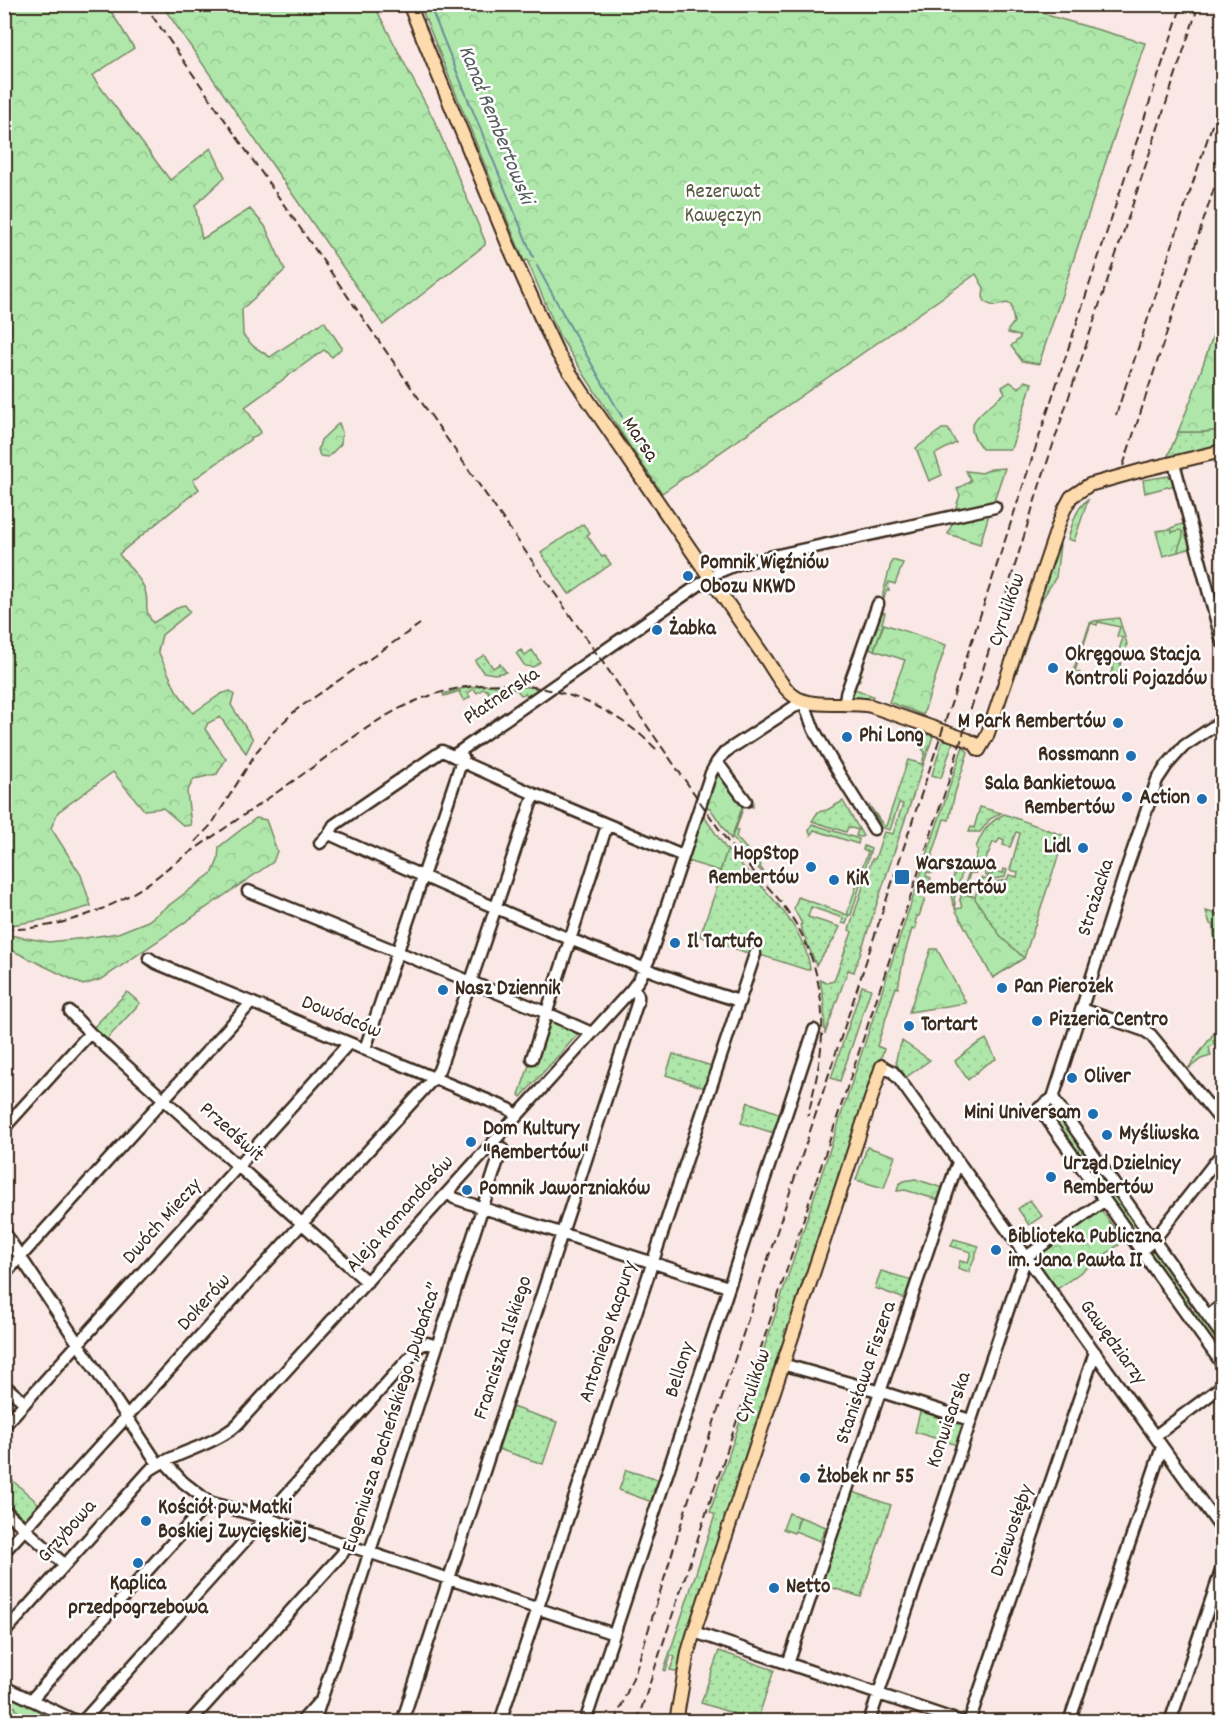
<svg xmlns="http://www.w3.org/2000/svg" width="1227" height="1726" viewBox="0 0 1227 1726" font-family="Dekko,sans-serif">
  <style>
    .grass { fill: url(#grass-dots); stroke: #758864; stroke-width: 1.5 }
    .forest { fill: url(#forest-crowns); stroke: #758864; stroke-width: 1.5 }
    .pitch { fill: #afe7aa; stroke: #758864; stroke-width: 1.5 }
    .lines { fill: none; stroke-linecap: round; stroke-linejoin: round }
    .stream { stroke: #6c8f9b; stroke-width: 2 }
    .minor-casing { stroke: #3b2a1e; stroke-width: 15 }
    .major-casing { stroke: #3b2a1e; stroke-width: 16 }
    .minor { stroke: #fff; stroke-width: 10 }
    .major { stroke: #fedbac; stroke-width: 12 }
    .rail { stroke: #3b2a1e; stroke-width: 2; stroke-dasharray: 9 4.5; stroke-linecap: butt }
    .poi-dot { fill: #1f6fb2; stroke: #fff; stroke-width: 2 }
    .labels { text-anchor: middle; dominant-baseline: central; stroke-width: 5; stroke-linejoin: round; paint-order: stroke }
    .park-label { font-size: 21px; fill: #585941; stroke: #fff }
    .street-label { font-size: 21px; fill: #3b2a1e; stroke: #fff }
    .poi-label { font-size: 21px; font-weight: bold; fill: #3b2a1e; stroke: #fff; text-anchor: start }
    .water-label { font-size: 22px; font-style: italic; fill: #545d5d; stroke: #fff }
  </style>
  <defs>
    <pattern id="grass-dots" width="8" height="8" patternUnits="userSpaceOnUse" patternTransform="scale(1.5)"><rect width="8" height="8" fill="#afe7aa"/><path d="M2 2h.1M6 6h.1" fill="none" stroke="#97c692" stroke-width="1.8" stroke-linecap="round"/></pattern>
    <pattern id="forest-crowns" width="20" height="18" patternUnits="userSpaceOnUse" patternTransform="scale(1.5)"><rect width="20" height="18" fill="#afe7aa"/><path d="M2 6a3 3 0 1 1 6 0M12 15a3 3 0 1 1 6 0" fill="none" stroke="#97c692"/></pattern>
  </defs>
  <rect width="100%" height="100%" fill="#f9e8e5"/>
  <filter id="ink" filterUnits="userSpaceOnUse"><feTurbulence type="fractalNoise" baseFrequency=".0167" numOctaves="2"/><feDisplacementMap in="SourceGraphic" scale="12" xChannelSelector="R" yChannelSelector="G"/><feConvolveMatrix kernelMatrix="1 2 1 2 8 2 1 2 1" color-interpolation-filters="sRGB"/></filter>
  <g filter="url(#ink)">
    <path class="grass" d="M1222,430v18l-77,16 22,-6 11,-26h25z
      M1088,500l-14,41 -6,-2c4,-13 7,-31 20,-39z
      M1185,523l7,25 -14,4v-6l4,-7 -10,-7 -1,-4z
      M583,524l7,9 -3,2 15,22 3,-1 6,8 -42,30 -28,-41z
      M1060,545l-4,32 -14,22 -32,92 4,-14 -1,-3 2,-1 9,-28 -1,-2c6,-9 12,-20 11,-31l8,-16 -2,-2 12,-38 3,1v-10z
      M879,611l6,2 -3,10 1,1 -9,26 -5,-2 -8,24 1,2 -3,2 1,4 -3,2 -2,7 18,7 -2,3 -22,-3z
      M1119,618l8,26 -11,34 -6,-2 13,-38 -6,-2 3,-9 -22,-5 -1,3 -6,-2 -16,48 5,2 -2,5 -8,2 20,-57 4,-2z
      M521,650l4,5 7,-5 8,12 -7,5 -8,-1 -9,-13z
      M484,655l9,13 7,-4 6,8 -11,2 -12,-2 -8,-11z
      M486,685h24l29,3 -11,9 -3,-3 -4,1 -4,-5 -4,-1 -6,4 -3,-4 -13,8 -4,-7 -4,-1 -6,4 -3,-4 -6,4 2,4 -6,4 -4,-7v-3l-16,5 -1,-2 17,-5z
      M926,734l7,2 -79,236 -6,-2 -23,64 -1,-32 -4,-22 6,3 8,-2 18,-49 -3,-2 23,-71h3l9,-27 9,2 10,-30 -4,-1 -9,27 -10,-3v-3l-11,-19 15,21h2l22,-66 14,4 3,-12c-6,-5 -4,-13 1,-18z
      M943,739l10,3 -12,36 -9,-3z
      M963,746l5,6 -13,41 -6,27 -5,-1 -15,47 4,3 -1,4 -5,-1 -1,4 5,2 -3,8 -5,-1 -4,12 6,2 -6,17h-2l-2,7 2,1 -2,6 -3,-1 -8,27 -6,32 -2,-1 -2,6 -17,53 7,3 -94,280h-5l-1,3 4,2 -4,13 -3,-1 -9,27 3,2 -95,297 -10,-2 5,-13 -4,-2 -5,16 -2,-1 51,-155 -5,-3z
      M843,801l20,35 -2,1 -5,-1 2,-6 -10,-3 -2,5 -34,-11 6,-9 9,-2z
      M744,802l9,3v2l-9,-2 -8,24 2,1 -2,7 25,28 -1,2 10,13 -21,-21 -17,-22z
      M980,807l21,6 -11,6 -10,13h-11l2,-5 3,1z
      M1004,814l61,22 -41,122 -31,20 -10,-18 -23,-60 11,-35 5,8h-6l-5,16 5,2v4l5,2 6,-19 13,4 13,-2 2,-5 8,2 1,-5 -8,-2 10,-37 -4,-1 -6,15 -7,-2 1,-5 -4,-2 -3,5 -4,-1 -8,20 -1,5 5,2 -1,6h4l2,-4 9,2 1,-4 3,1 -2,7 -11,2 -7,-2 -9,-16 -3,-1 3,-10 -2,-2c6,-17 12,-25 28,-34z
      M812,824l47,15 -1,5 -44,-14 -3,5 -2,-5z
      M864,846l7,3 -20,66h-2l-3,9 -4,-1 1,-5 -32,-11 -3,10 32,10 -7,14 -17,24 -16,-40 2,-1 -8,-15 4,-12 50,18v-4l10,-30 -1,-14 5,1 6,-16 -5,-2z
      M727,850c30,32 78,74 83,119l-3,1 -56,-18 -1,2 -50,-18 22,-63 -2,-2z
      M959,861l6,2 -11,36 2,10c-10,-15 -3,-32 3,-48z
      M1206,911l16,5v30c-10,-3 -7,-12 -9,-21l-3,-1z
      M862,986l9,3 -31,92 -9,-3z
      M127,992l13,11 -34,37 -13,-12z
      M551,1020l28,12v1l-58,64 -2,-2 12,-36z
      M1222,1022v10l-4,1h4v5l-9,3 1,4 -5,2 2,9 -10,3 -14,11z
      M986,1039l10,20 -11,6 -17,15 -13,-19 19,-15z
      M902,1041l28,19 -25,18c-13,-18 -10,-17 -3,-37z
      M673,1054l39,12 -7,22 -39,-13z
      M748,1102l33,12 -7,19 -33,-10z
      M1050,1105l4,1 31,44 -7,5 -31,-43 -1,-3z
      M1088,1154l49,69 -7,5 -49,-69z
      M1030,1200l12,16 -13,9 -11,-16z
      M954,1239l25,7 -10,26 -11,-4 2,-7 8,2 3,-11 -20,-6z
      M1152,1250l4,2 39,52 -7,5 -39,-54v-2z
      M881,1271l31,9 -7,19 -30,-11z
      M1198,1308l24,35v14l-31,-44z
      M512,1407l45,15 -14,42 -45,-15z
      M921,1408l43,15 -7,22 -42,-13z
      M626,1470l33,10 -3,9h-2v6l-2,7 -33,-12z
      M12,1480l27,24 -14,15 -20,-18v-12z
      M853,1492l38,13 -30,92 -40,-13z
      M719,1651l55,19 -17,51 -56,-18z
      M5,1691l67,30c-15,0 -39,3 -53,-7 -7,-6 -4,-7 -14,-12z"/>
    <path class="forest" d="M4,5h103l27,43 -42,28 78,104 41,-32 14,29 -30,28 7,34 48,-30 15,17 20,44 -43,39 1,26 10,11 17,11 54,-36 18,27 -10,9 -8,-7 -79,57 16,25 -68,48 6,9 -80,65c7,10 23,25 26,36 5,16 -3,17 8,33l27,-17 5,-1 5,7 -28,23 -4,16 18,39 17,23 28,-19 9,-3 4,4 -3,10 22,34 -7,14 -26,-36 -12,6 -3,6 21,30 -9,15 -23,5 -7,13 4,33 -7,1 -21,-18 -19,2 -31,-38 -55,40 -7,16 30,47 10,31 -44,13 -42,7z
      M162,5h212l60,115 51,121v4l-102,80z
      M420,5h609l21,11 95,27 -106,321 -17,-3 -11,-15 9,-8v-2l-12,-3v-3l6,-8 -3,-17 -4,-2 -13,3 -8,-3 -3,-6 1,-9 -8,-14 -314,219 -33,-48 -70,-110 -32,-75 -3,1z
      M1222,309v121l-19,2h-25l14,-35z
      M1025,381l7,2 -21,66h-29c-4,-6 -11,-14 -10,-22 2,-12 24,-26 33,-34l-3,-6 8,-5 9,6z
      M339,423l3,9 -1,12 -13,13 -8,-1 -2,-6 3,-10z
      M942,429h6l8,14 -21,11 7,21 -13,6 -13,-33z
      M1005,468l-12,35 -39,10 6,-18 -3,-6 14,-8 -5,-10 16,2 9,-4z
      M1168,476l5,3 2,6 -30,8 -2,-13z
      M990,511l-10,33 -32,-10 5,-13z
      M1171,529l1,3 8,-2 3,2c1,7 -5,12 -5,20l-15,4 -7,-25z
      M892,560l11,3 -8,21 -6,-2 -2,5 2,3 -3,1 -3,12v-10z
      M884,624l62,21 -23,70 -34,-13 16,-42 -31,-10z
      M722,774l22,28 -13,37 -21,-31 -4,-1 11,-32z
      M703,815l24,35 -7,21 -33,-10z
      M256,818l10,2 11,31 -4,11 -171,117 -19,6 -78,-38v-15l4,3 40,7 36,-4 33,-5 30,-12 65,-49 5,-12 1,-13z
      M962,893l13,4v2l27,39 22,20 -31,20 -38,-69 7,-1 -2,-8z
      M931,949h6l29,54 -57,9z
      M867,1147l28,9 -11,32 -28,-8z
      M915,1179l28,9 -4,12 -34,-10 -8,1 2,-7 5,-3z
      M1100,1209l24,32 -68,49 -23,-33z
      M5,1702l10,5 4,7 20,7h-34z"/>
    <path class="pitch" d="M789,1513l10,4 -3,12 4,-12 26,10 -6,14 -25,-10 -1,2 -11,-4z"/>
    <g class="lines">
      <path class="stream" d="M429,4l104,253
        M537,266l29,53 56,98
        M628,425l25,36"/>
      <defs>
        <path id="minor" d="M1174,463l48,179
          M845,703l1,-9 32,-90
          M1222,721l-38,25 -17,19 -10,15 -32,93 -72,225 -14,10 183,256
          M453,756l263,-183 22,-9 257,-57
          M717,762l29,39
          M329,834c63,29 125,56 188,83 73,31 147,61 222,84
          M320,843l9,-9 5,-9 108,-74 11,5 16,9 65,29 149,62
          M248,891l299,122 45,20
          M149,958l7,5 353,146 8,7
          M1082,1009l63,22 6,4 71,87
          M70,1012l20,21 277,249
          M365,1049l98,-292
          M532,1058l75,-233
          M882,1066l11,6 6,7 323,451
          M1053,1098l169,238
          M4,1128l86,-95
          M448,1192l6,6 29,10 245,79
          M4,1232l154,232
          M1141,1251l13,-11 68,-87
          M4,1275l247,-272
          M1208,1316l14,-11
          M782,1364l103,29 85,27
          M4,1385l21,18
          M4,1426l345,-383
          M1155,1436l67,-50
          M164,1461l19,21 26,20 66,19 339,113
          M4,1510l61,55
          M4,1552l430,-474 5,-8 34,-95 61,-181
          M694,1632l268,90
          M4,1633l146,-163c24,-17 55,-22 79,-39 5,-3 10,-8 14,-13l389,-429 8,-11 9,-19 62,-186 6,-11 8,-10 78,-51 11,29 26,45 34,54
          M788,1664l167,-494 3,-7
          M4,1687l74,35
          M31,1700l178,-198
          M82,1722l338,-376 7,-3 10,3
          M190,1722l152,-168 5,-8
          M301,1722l16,-18
          M314,1722l188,-574
          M402,1722l234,-715c3,-9 4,-13 -4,-18
          M500,1722l255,-768
          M585,1722l229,-692
          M869,1722l157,-465 79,-57
          M969,1722l126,-370
          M1069,1722l93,-275
          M1170,1722l52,-154"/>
        <path id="major" d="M409,4l98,238 33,74 18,38 26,40 179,261c9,12 19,33 31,41 16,13 55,5 77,10l97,34 6,3 5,7 8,-14 72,-213 5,-13 7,-13 18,-12 54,-15 79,-19
          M676,1722l12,-70 6,-20 188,-566"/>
      </defs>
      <use href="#minor" class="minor-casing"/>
      <use href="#major" class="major-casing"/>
      <use href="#minor" class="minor"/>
      <use href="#major" class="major"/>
      <path class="rail" d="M144,4l584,838c19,25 43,45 60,70 25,34 36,80 34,122 -1,28 -8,55 -14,82
        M1116,415l106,-320
        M1123,466l99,-302
        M195,842l17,-18 45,-73 19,-22 20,-19 124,-86
        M165,870c44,-31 89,-62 134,-93 34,-24 72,-56 110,-73 83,-38 183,-20 247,45
        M4,929c58,2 125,-25 167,-64
        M615,1722l21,-52 55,-178 491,-1488
        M637,1722l312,-942 91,-296 159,-480"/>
    </g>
  </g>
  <g class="poi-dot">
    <circle cx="688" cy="576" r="6"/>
    <circle cx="657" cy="630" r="6"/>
    <circle cx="1053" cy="668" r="6"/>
    <circle cx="1118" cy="723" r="6"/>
    <circle cx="847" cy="737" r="6"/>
    <circle cx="1131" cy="756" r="6"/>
    <circle cx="1127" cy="797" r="6"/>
    <circle cx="1202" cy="799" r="6"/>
    <circle cx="1083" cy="848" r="6"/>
    <circle cx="811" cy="867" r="6"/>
    <rect x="894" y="869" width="16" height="16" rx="3"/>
    <circle cx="834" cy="880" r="6"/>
    <circle cx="675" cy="943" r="6"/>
    <circle cx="1002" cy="988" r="6"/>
    <circle cx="443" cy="990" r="6"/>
    <circle cx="1037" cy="1021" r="6"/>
    <circle cx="909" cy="1026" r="6"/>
    <circle cx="1072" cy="1078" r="6"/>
    <circle cx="1093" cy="1114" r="6"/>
    <circle cx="1107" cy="1135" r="6"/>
    <circle cx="471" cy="1142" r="6"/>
    <circle cx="1051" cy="1177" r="6"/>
    <circle cx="467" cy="1190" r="6"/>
    <circle cx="996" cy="1250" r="6"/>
    <circle cx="805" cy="1478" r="6"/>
    <circle cx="146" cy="1521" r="6"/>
    <circle cx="138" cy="1563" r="6"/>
    <circle cx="774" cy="1588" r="6"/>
  </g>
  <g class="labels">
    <g class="park-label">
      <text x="723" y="193">Rezerwat<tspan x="723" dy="24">Kawęczyn</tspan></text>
    </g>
    <g class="street-label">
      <text transform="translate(639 440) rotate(56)">Marsa</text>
      <text transform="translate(1008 610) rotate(-71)">Cyrulików</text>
      <text transform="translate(502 697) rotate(-34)">Płatnerska</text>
      <text transform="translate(1097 898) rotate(-72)">Strażacka</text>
      <text transform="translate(341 1018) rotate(22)">Dowódców</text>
      <text transform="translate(231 1133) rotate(42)">Przedświt</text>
      <text transform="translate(401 1215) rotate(-48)">Aleja Komandosów</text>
      <text transform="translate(163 1222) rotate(-48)">Dwóch Mieczy</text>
      <text transform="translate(205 1303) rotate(-48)">Dokerów</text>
      <text transform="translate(609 1332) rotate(-72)">Antoniego Kacpury</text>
      <text transform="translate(1112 1343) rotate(54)">Gawędziarzy</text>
      <text transform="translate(504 1348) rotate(-72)">Franciszka Ilskiego</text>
      <text transform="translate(681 1370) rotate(-72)">Bellony</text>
      <text transform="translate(867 1373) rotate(-71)">Stanisława Fiszera</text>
      <text transform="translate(754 1386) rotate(-72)">Cyrulików</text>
      <text transform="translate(393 1418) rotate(-72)">Eugeniusza Bocheńskiego „Dubańca”</text>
      <text transform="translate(950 1420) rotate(-71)">Konwisarska</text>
      <text transform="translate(1013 1531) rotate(-71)">Dziewosłęby</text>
      <text transform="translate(68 1532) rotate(-48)">Grzybowa</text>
    </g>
    <g class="poi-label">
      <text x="700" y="564">Pomnik Więźniów<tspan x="700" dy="24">Obozu NKWD</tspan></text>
      <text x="669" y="630">Żabka</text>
      <text x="1065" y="656">Okręgowa Stacja<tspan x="1065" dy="24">Kontroli Pojazdów</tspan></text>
      <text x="1106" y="723" text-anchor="end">M Park Rembertów</text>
      <text x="859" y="737">Phi Long</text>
      <text x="1119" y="756" text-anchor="end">Rossmann</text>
      <text x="1115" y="785" text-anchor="end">Sala Bankietowa<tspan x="1115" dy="24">Rembertów</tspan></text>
      <text x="1190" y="799" text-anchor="end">Action</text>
      <text x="1071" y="848" text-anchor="end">Lidl</text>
      <text x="799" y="855" text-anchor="end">HopStop<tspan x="799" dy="24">Rembertów</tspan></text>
      <text x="916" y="865">Warszawa<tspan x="916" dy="24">Rembertów</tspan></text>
      <text x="846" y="880">KiK</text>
      <text x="687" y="943">Il Tartufo</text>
      <text x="1014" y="988">Pan Pierożek</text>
      <text x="455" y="990">Nasz Dziennik</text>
      <text x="1049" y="1021">Pizzeria Centro</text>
      <text x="921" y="1026">Tortart</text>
      <text x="1084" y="1078">Oliver</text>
      <text x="1081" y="1114" text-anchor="end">Mini Universam</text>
      <text x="483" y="1130">Dom Kultury<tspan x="483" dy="24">"Rembertów"</tspan></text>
      <text x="1119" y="1135">Myśliwska</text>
      <text x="1063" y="1165">Urząd Dzielnicy<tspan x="1063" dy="24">Rembertów</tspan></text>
      <text x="479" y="1190">Pomnik Jaworzniaków</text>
      <text x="1008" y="1238">Biblioteka Publiczna<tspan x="1008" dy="24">im. Jana Pawła II</tspan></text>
      <text x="817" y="1478">Żłobek nr 55</text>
      <text x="158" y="1509">Kościół pw. Matki<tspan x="158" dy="24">Boskiej Zwycięskiej</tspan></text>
      <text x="138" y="1585" text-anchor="middle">Kaplica<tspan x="138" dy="24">przedpogrzebowa</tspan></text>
      <text x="786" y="1588">Netto</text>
    </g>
    <g class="water-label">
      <text transform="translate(495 125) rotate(68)">Kanał Rembertowski</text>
    </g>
  </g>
  <rect width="1227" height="1726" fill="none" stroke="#fff" stroke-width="24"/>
  <rect x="12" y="12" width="1203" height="1702" fill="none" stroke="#3b2a1e" stroke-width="2" filter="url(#ink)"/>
</svg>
